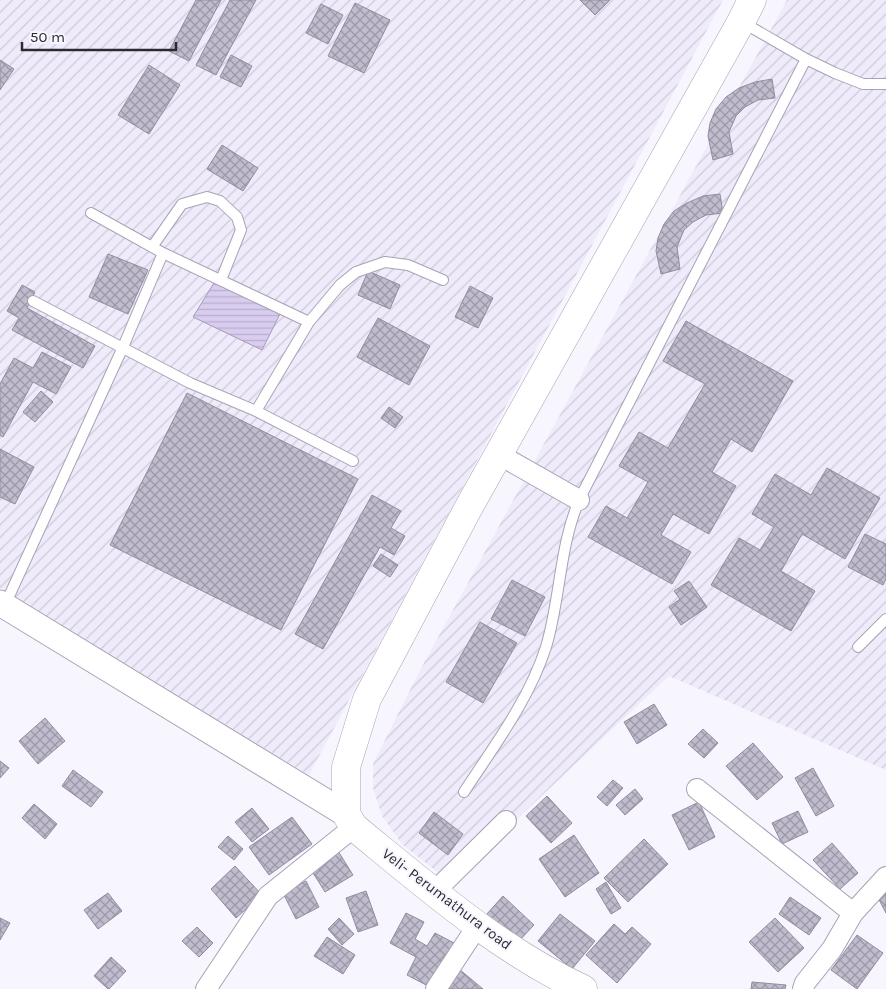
<svg xmlns="http://www.w3.org/2000/svg" width="886" height="989" viewBox="0 0 886 989" font-family="Karla,sans-serif">
  <style>
    .industrial { fill: url(#industrial-furrows) }
    .water { fill: url(#water-rules); stroke: #a49bb6 }
    .building { fill: url(#building-cross-hatch); stroke: #928c9e }
    .lines { fill: none; stroke-linecap: round; stroke-linejoin: round }
    .service-casing { stroke: #a8a2b4; stroke-width: 12 }
    .minor-casing { stroke: #a8a2b4; stroke-width: 22 }
    .tertiary-casing { stroke: #a8a2b4; stroke-width: 27 }
    .secondary-casing { stroke: #a8a2b4; stroke-width: 29 }
    .service { stroke: #fff; stroke-width: 10 }
    .minor { stroke: #fff; stroke-width: 20 }
    .tertiary { stroke: #fff; stroke-width: 25 }
    .secondary { stroke: #fff; stroke-width: 28 }
    .labels { text-anchor: middle; dominant-baseline: central; stroke-width: 4; stroke-linejoin: round; paint-order: stroke }
    .street-label { font-size: 15px; fill: #2c2a31; stroke: #f7f5fd }
  </style>
  <defs>
    <pattern id="industrial-furrows" width="10" height="10" patternUnits="userSpaceOnUse" patternTransform="scale(1.25)"><rect width="10" height="10" fill="#f0ebfb"/><path d="M-1 1l2-2M0 10L10 0M9 11l2-2" fill="none" stroke="#cecad8"/></pattern>
    <pattern id="water-rules" width="6" height="5" patternUnits="userSpaceOnUse" patternTransform="scale(1.25)"><rect width="6" height="5" fill="#d8ccef"/><path d="M0 2.5h6" fill="none" stroke="#baafcd"/></pattern>
    <pattern id="building-cross-hatch" width="8" height="8" patternUnits="userSpaceOnUse" patternTransform="scale(1.25)"><rect width="8" height="8" fill="#c0bbcd"/><path d="M0 0l8 8M0 8l8-8" fill="none" stroke="#9c98a7"/></pattern>
  </defs>
  <rect width="100%" height="100%" fill="#f7f5fd"/>
  <path class="industrial" d="M0,0h723l-414,775 -309,-187z
    M787,0h99v770l-217,-94 -219,206 -48,-38 -20,-28 -9,-28v-24l45,-90z"/>
  <path class="water" d="M214,283l66,31 -18,36 -69,-33z"/>
  <path class="building" d="M196,0h25l-32,61 -20,-10z
    M230,0h26l-40,75 -20,-10z
    M580,0h30l-15,15z
    M355,3l35,17 -26,53 -36,-17z
    M321,4l22,11 -15,29 -22,-11z
    M231,55l21,11 -11,21 -21,-10z
    M0,60l14,9 -14,21z
    M149,65l31,20 -31,49 -31,-19z
    M772,79l3,19 -17,2 -13,7 -9,9 -7,16 4,22 -20,6 -5,-24 2,-13 6,-14 10,-12 13,-9 16,-6z
    M222,145l36,23 -15,23 -36,-22z
    M720,194l3,19 -17,2 -13,7 -9,8 -7,17 3,22 -19,5 -5,-23 2,-13 6,-14 10,-13 13,-8 16,-7z
    M108,254l40,16 -20,44 -39,-17z
    M368,271l32,14 -10,24 -32,-14z
    M22,285l13,7 -8,16 68,38 -12,22 -71,-38 7,-12 -12,-7z
    M470,286l23,12 -15,30 -23,-11z
    M378,318l52,28 -21,39 -52,-28z
    M686,321l107,60 -41,71 -21,-13 -19,33 24,14 -27,48 -36,-20 -12,21 30,17 -19,32 -84,-47 18,-31 21,12 21,-36 -29,-16 20,-34 29,16 37,-64 -42,-23z
    M42,352l29,15 -15,27 -23,-12 -30,55 -3,-2v-51l14,-26 19,10z
    M41,391l12,11 -18,20 -12,-10z
    M187,393l171,86 -77,151 -171,-85z
    M389,407l14,10 -8,11 -14,-10z
    M0,449l34,18 -19,37 -15,-7z
    M827,468l53,30 -35,61 -43,-25 -21,37 34,20 -24,40 -80,-46 28,-47 21,12 14,-23 -22,-13 23,-40 36,21z
    M372,495l29,16 -10,17 14,8 -11,19 -14,-8 -57,102 -28,-15z
    M865,534l21,10v35l-3,6 -35,-18z
    M381,554l17,11 -8,12 -17,-11z
    M512,580l33,17 -20,39 -34,-17z
    M689,581l18,26 -26,18 -12,-18 11,-8 -6,-8z
    M480,622l37,21 -34,60 -37,-21z
    M654,704l13,21 -30,19 -13,-22z
    M45,718l20,23 -27,23 -19,-23z
    M703,729l15,14 -14,15 -16,-14z
    M753,743l30,34 -26,23 -31,-34z
    M0,761l9,7 -9,10z
    M813,768l21,38 -18,10 -21,-38z
    M73,770l30,22 -12,15 -29,-21z
    M613,780l10,8 -16,18 -10,-9z
    M635,789l8,10 -18,16 -9,-10z
    M547,796l25,27 -21,20 -25,-27z
    M699,802l16,35 -26,13 -17,-35z
    M34,804l23,20 -12,15 -23,-21z
    M252,808l17,21 -17,13 -17,-20z
    M798,811l10,21 -26,12 -10,-21z
    M434,812l29,22 -15,21 -29,-22z
    M292,817l20,27 -43,31 -20,-28z
    M574,835l25,38 -34,24 -26,-38z
    M228,836l15,13 -9,11 -16,-13z
    M644,839l24,25 -40,38 -24,-24z
    M832,843l26,30 -18,16 -27,-29z
    M338,851l15,24 -28,17 -15,-24z
    M235,866l27,29 -26,23 -25,-29z
    M306,881l13,26 -23,12 -13,-26z
    M606,882l15,26 -10,6 -15,-25z
    M886,886v27l-11,-21z
    M366,891l12,34 -20,7 -12,-34z
    M108,893l14,18 -24,18 -14,-19z
    M503,896l31,29 -17,18 -31,-28z
    M790,897l31,21 -12,17 -30,-21z
    M406,913l18,9 -9,17 12,7 8,-13 19,10 -24,44 -23,-12 9,-18 -26,-14z
    M560,914l35,27 -23,28 -34,-28z
    M0,918l10,5 -10,17z
    M339,918l15,16 -12,11 -14,-16z
    M775,918l29,30 -26,24 -29,-30z
    M614,924l11,10 7,-7 19,17 -34,39 -31,-28z
    M197,927l16,16 -14,14 -17,-16z
    M857,935l26,18 -26,36 -26,-19z
    M327,937l28,18 -12,19 -29,-18z
    M111,957l15,14 -17,18h-1l-14,-13z
    M459,969l24,20h-41z
    M752,982l34,3 -1,4h-34z"/>
  <g class="lines">
    <defs>
      <path id="service" d="M742,22l64,37 29,14 28,11h23
        M91,213l72,40 146,69
        M152,247l30,-43 25,-7 13,4 17,16 4,13 -20,50
        M33,301l157,82 66,28 97,50
        M256,411l53,-89 31,-37 16,-13 29,-10 23,3 35,15
        M5,605l118,-258 40,-94
        M858,647l28,-28
        M464,792c30,-46 65,-92 82,-145 15,-50 13,-103 35,-151l225,-437"/>
      <path id="minor" d="M498,454l81,46
        M697,789l156,124
        M434,892l72,-71
        M206,989l62,-93 86,-69
        M436,989l42,-64
        M803,989l2,-6 27,-34 21,-36 33,-36"/>
      <path id="tertiary" d="M0,603l346,211"/>
      <path id="secondary" d="M583,989c-83,-38 -159,-105 -229,-162l-8,-13v-47l21,-68 103,-194 271,-483 11,-22"/>
    </defs>
    <use href="#service" class="service-casing"/>
    <use href="#minor" class="minor-casing"/>
    <use href="#tertiary" class="tertiary-casing"/>
    <use href="#secondary" class="secondary-casing"/>
    <use href="#service" class="service"/>
    <use href="#minor" class="minor"/>
    <use href="#tertiary" class="tertiary"/>
    <use href="#secondary" class="secondary"/>
  </g>
  <g class="labels">
    <g class="street-label">
      <text transform="translate(447 899) rotate(37)">Veli- Perumathura road</text>
    </g>
  </g>
  <path d="M22 42v8h154v-8" fill="none" stroke="#2c2a31" stroke-width="2.5"/>
  <text x="30" y="42" font-size="15" fill="#2c2a31" stroke="#f7f5fd" stroke-width="4" paint-order="stroke">50 m</text>
</svg>
